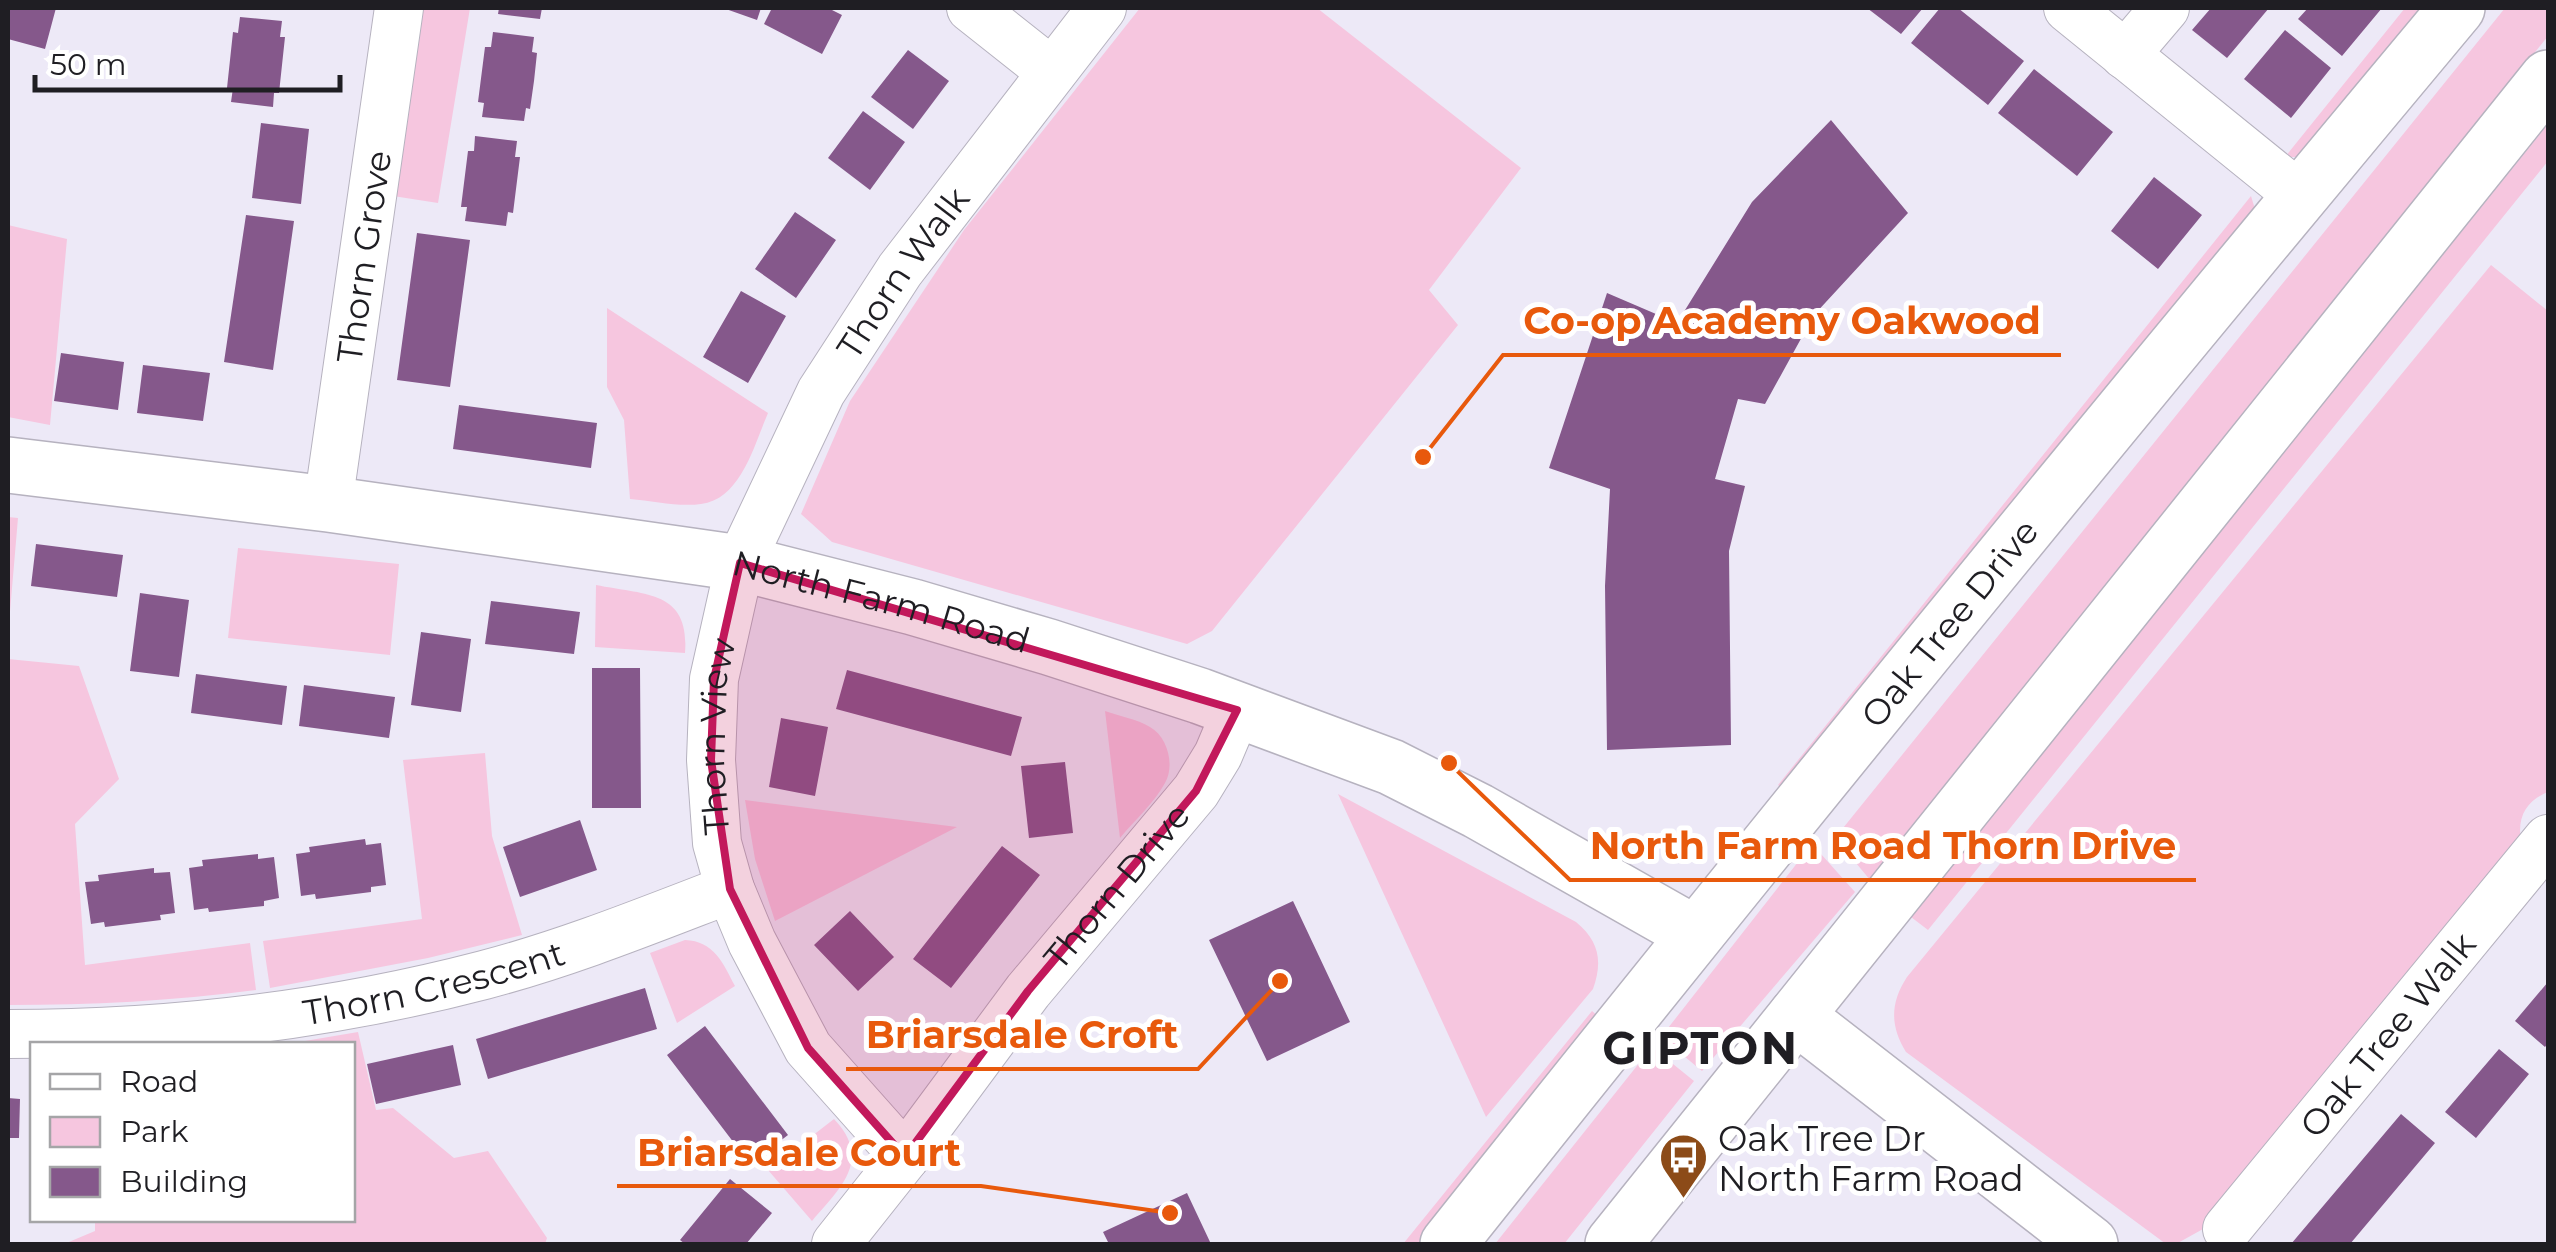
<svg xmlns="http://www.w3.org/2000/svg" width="2556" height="1252" viewBox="0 0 2556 1252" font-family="Montserrat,sans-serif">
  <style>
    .green { fill: #f6c6df }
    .building { fill: #85588b }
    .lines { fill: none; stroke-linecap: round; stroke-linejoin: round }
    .minor-casing { stroke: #b6b2bf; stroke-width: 50 }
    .tertiary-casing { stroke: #b6b2bf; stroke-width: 58 }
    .minor { stroke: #fff; stroke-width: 48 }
    .tertiary { stroke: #fff; stroke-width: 55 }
    .marked { fill: #c2185b; fill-opacity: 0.2; stroke: #c2185b; stroke-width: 8; stroke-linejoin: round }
    .labels { text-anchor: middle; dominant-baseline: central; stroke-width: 10; stroke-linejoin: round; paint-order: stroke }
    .street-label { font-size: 35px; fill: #1f1e23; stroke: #fff }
    .poi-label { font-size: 35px; fill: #1f1e23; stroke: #fff; text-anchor: start }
    .district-label { font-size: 45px; font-weight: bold; letter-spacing: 2.5px; fill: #1f1e23; stroke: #fff }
    .leader { fill: none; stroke: #e8590c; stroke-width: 4 }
    .callout-dot { fill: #e8590c; stroke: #fff; stroke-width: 4 }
    .callout-label { font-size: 38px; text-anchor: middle; font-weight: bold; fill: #e8590c; stroke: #fff; stroke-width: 10; stroke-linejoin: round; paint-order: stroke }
  </style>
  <rect width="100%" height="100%" fill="#ede9f7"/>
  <path class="green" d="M421,8h49l-32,195 -45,-7z
    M1140,8h177l204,160 -92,122 29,35 -246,306 -25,13 -355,-102 -31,-28 49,-113 114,-171z
    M2405,8h28l-122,149h-26z
    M2505,8h43v28l-677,845 -36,-43z
    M2548,124v37l-620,769 -17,-13z
    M2251,196l7,23 -464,579 -16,-13z
    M8,225l59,14 -17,186 -42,-8z
    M2491,265l57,46v481c-22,9 -31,25 -27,49l-318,388 -27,15h-10l-260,-192c-16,-26 -16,-49 1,-75z
    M607,308l161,105c-14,32 -27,86 -67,91 -22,3 -48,-3 -71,-5l-6,-79 -17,-33z
    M8,517l10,1 -10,117z
    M238,548l161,16 -9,91 -162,-17z
    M596,585c49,10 94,5 89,68l-90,-6z
    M8,659l71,7 40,113 -44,45 10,141 165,-22 6,47c-83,11 -165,15 -248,15z
    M1105,711c14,5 32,8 45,16 18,10 25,39 15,56 -11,20 -31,38 -45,55z
    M485,753l7,83 30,99 -94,23 -158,30 -7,-47 159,-22 -19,-159z
    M1338,794l238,128c23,19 27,39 17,67l-107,128z
    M745,800l212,27 -182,94 -20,-62z
    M1812,844l43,48 -153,179 -41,-34z
    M685,940c29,1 38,23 50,46l-58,37 -27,-70z
    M1592,1011l19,16 -176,217h-32z
    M358,1032l18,78 17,-2 61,50 34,-7 59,87 -2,6h-481l31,-13v-11h257v-176h-65z
    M1652,1047l42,34 -130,163h-69z
    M834,1119c39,41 6,69 -22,102l-44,-51z"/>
  <path class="building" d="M8,8h48l-11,41 -37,-10z
    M499,8h43l-2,11 -42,-5z
    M723,8h38l-4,12z
    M772,8h56l14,7 -20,39 -58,-30z
    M1867,8h56l-22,26z
    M1940,8h18l66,53 -36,44 -77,-62z
    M2211,8h58l-42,50 -35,-28z
    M2308,8h74l-40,48 -44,-37z
    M240,17l42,4 -2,16h5l-6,56h-5l-1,14 -42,-5 2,-14h-6l6,-56 5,1z
    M2285,30l46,38 -40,50 -47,-39z
    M493,32l41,5 -2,15 5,1 -3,28 -4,28 -4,-1 -2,13 -42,-4 2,-14 -6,-1 7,-55h6z
    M908,50l41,31 -36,48 -42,-32z
    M2034,69l79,63 -36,44 -79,-63z
    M863,111l42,31 -35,48 -42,-32z
    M1831,120l77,93 -94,102 -49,89 -27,-5 -23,80 30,7 -16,65 2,194 -124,5 -2,-164 5,-97 -61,-21 58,-175 70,30 75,-121z
    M261,123l48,6 -8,75 -49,-6z
    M475,136l42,5 -2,16h5l-7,56 -5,-1 -2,14 -41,-5 2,-14h-6l7,-56h6z
    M2154,177l48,38 -44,54 -47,-38z
    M795,212l41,28 -40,58 -41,-29z
    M246,215l48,6 -21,149 -49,-8z
    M417,233l53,7 -20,147 -53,-7z
    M741,291l45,25 -38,67 -45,-26z
    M61,353l63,9 -6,48 -64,-9z
    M143,365l67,8 -7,48 -66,-8z
    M459,405l138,18 -6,45 -138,-19z
    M36,544l87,11 -6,42 -86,-11z
    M140,593l49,7 -10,77 -49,-6z
    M491,601l89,11 -6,42 -89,-10z
    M421,632l50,7 -10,73 -50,-7z
    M592,668h48l1,140h-49z
    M847,670l175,47 -11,39 -175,-47z
    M196,674l91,12 -5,39 -91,-12z
    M304,685l91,12 -6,41 -90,-12z
    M781,718l47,9 -13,69 -46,-9z
    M1065,762l8,71 -44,5 -8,-72z
    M580,820l17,50 -77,27 -17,-50z
    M365,839l1,6 15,-2 5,42 -15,2v5l-55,7 -1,-5 -14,2 -5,-42 14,-2 -1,-5z
    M1002,846l38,29 -89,113 -38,-29z
    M258,854v5l16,-2 5,41 -15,3v5l-55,6 -1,-4 -14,2 -5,-42 14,-2 -1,-6z
    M154,868v5l16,-1 5,41 -15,2 1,5 -56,7 -1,-5 -13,2 -6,-42 14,-1 -1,-6z
    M1293,901l57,121 -83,39 -58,-121z
    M850,911l44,46 -36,34 -44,-46z
    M2548,982v61l-3,4 -30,-26z
    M645,988l12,41 -169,50 -12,-40z
    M705,1026l83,109 -38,29 -83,-109z
    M453,1045l8,40 -85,19 -9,-40z
    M2499,1049l30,25 -53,64 -31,-26z
    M8,1098l12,1 -1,39h-11z
    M2401,1114l34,29 -85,101h-59z
    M730,1179l42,34 -26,31h-61l-5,-4z
    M1187,1193l24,51h-102l-6,-12z"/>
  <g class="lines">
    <defs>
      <g id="minor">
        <path d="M971,8l81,64"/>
        <path d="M2068,8l232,188"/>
        <path d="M2125,55l40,-47"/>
        <path id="s1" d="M328,504l71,-496"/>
        <path id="s2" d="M8,1034c162,0 319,-18 476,-59 84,-22 165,-55 246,-86"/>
        <path id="s3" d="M905,1157l-97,-109 -56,-106 -22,-53 -13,-46 -6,-83 3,-81 26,-116 81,-171 79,-122 202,-262"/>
        <path id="s4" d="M2227,1229l321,-390"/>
        <path id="s5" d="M836,1244l69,-87 123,-166 168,-200 22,-36 19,-45"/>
      </g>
      <g id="tertiary">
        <path id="s6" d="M8,465l320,39 412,59 173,44 136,40 151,49 191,71 87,44 217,123"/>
        <path d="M1796,1016l294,228"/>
        <path id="s7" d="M1448,1244c331,-416 668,-828 1009,-1236"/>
        <path d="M1613,1244l935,-1166"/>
      </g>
    </defs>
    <use href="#minor" class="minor-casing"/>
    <use href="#tertiary" class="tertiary-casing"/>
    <use href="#minor" class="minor"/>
    <use href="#tertiary" class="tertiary"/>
  </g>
  <path class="marked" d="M740,563l497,147 -41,81 -168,200 -123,166 -97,-109 -78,-159 -19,-129 3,-81z"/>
  <defs>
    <symbol id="bus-pin" viewBox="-11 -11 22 30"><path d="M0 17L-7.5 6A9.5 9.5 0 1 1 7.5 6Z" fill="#8c4b18" stroke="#fff"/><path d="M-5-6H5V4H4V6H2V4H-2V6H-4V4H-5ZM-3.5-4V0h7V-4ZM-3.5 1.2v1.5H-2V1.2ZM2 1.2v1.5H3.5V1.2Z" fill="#fff"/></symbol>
  </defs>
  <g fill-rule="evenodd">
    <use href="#bus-pin" x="1656" y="1130" width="55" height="75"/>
  </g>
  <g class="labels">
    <g class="street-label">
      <text stroke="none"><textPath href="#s1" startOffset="250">Thorn Grove</textPath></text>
      <text stroke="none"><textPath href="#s3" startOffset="988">Thorn Walk</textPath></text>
      <text stroke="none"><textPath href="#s6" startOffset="885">North Farm Road</textPath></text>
      <text stroke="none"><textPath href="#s7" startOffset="798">Oak Tree Drive</textPath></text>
      <text stroke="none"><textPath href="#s3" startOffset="478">Thorn View</textPath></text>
      <text stroke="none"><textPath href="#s5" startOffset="455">Thorn Drive</textPath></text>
      <text stroke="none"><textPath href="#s2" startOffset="430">Thorn Crescent</textPath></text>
      <text stroke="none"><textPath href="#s4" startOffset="252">Oak Tree Walk</textPath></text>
    </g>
    <g class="poi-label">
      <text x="1718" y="1138">Oak Tree Dr<tspan x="1718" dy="40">North Farm Road</tspan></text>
    </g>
    <g class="district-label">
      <text x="1701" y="1047">GIPTON</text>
    </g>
  </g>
  <path class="leader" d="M1423 457L1503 355H2061M1449 763L1570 880H2196M1280 981L1198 1069H846M1170 1213L981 1186H617"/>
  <g class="callout-dot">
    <circle cx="1423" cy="457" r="10"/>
    <circle cx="1449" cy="763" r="10"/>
    <circle cx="1280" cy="981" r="10"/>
    <circle cx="1170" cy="1213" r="10"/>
  </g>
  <g class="callout-label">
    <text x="1782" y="334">Co-op Academy Oakwood</text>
    <text x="1883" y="859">North Farm Road Thorn Drive</text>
    <text x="1022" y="1048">Briarsdale Croft</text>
    <text x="799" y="1166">Briarsdale Court</text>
  </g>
  <rect width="2556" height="1252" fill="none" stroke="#1f1e23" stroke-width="20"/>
  <rect x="30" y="1042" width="325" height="180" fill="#ffffff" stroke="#a5a5a7" stroke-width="2.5"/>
  <rect x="50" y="1074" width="50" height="15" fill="#ffffff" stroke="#a5a5a7" stroke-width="2.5"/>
  <text x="120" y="1092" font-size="30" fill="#1f1e23">Road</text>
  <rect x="50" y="1117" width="50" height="30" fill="#f6c6df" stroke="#a5a5a7" stroke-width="2.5"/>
  <text x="120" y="1142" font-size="30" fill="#1f1e23">Park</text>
  <rect x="50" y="1167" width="50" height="30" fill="#85588b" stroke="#a5a5a7" stroke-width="2.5"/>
  <text x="120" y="1192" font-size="30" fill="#1f1e23">Building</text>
  <path d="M35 75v15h305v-15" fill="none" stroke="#1f1e23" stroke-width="5"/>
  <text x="50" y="75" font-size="30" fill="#1f1e23" stroke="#ffffff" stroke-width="8" paint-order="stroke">50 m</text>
</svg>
